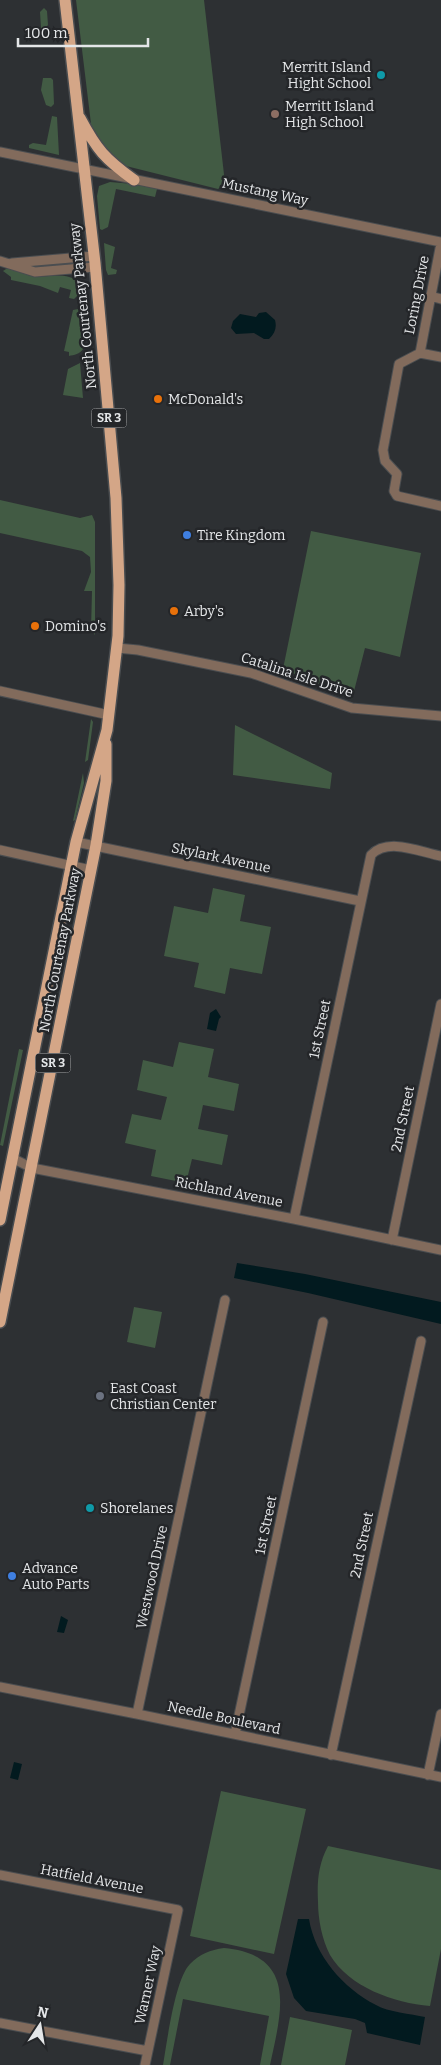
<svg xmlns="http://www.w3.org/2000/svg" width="441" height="2065" viewBox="0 0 441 2065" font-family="Bitter,serif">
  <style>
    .green { fill: #425b44 }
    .water { fill: #021a1f }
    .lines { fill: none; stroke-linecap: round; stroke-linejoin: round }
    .minor-casing { stroke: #4a4d50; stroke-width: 11 }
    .major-casing { stroke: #4a4d50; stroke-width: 14 }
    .minor { stroke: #826b5c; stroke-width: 9 }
    .major { stroke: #d4a687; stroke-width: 11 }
    .culture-dot { fill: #0f9aa8; stroke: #242629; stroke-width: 2 }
    .education-dot { fill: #8d6e63; stroke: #242629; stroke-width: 2 }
    .food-dot { fill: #e8710a; stroke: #242629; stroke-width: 2 }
    .shop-dot { fill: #3f7fe0; stroke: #242629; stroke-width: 2 }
    .worship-dot { fill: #6b7280; stroke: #242629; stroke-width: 2 }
    .labels { text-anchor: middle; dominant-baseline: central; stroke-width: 5; stroke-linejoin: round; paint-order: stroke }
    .shield { fill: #242629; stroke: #aaacaf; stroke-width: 1 }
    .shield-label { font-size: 12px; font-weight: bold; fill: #e4e6e8 }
    .poi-label { font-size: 14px; fill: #e4e6e8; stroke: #242629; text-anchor: start }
    .street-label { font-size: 14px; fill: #e4e6e8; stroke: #242629 }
  </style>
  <rect width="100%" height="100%" fill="#2d3033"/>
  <path class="green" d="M76,0h128l21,183 -7,6 -100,-25 -26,-32z
    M44,8l3,3 1,14 -4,4 -3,-1 -1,-16z
    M43,78h8l2,2 1,24 -3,3 -5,-2 -5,-15z
    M52,116l5,1 2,38 -30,-7v-3l4,-2 13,2z
    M110,182l23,2 24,5 -2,8 -39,-8 -8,38 -6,3 -2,-1 -3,-33 2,-10z
    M104,243l11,4 -4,21 6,2 -1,4 -8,1 -2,-5z
    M15,268c6,3 12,8 18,8 16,3 49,-9 46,18l-5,5 -5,-1 2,-8 -11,-3 -2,6 -18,-7 -29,-6v-3l-8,-6 3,-2z
    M78,309c5,6 10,33 5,40 -3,5 -9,6 -14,7v-4l-5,-1 9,-41z
    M80,363l3,35 -20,-3 5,-26z
    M0,500l80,18 12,-3 3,7v113l-4,-5 1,-39h-8l7,-19 -1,-15 -8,-6 -82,-18z
    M311,531l110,22 -21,104 -35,-9 -13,51 -69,-30z
    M91,719l2,3 -5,38 -3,2z
    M235,725l97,48 -2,16 -97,-14z
    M83,773l1,10 -9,37 -2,1z
    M213,888l32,7 -5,26 31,6 -9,47 -32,-6 -5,26 -31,-7 5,-24 -35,-7 10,-50 34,7z
    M179,1042l35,7 -6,28 31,7 -5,27 -31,-6 -5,24 30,6 -6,30 -30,-6 -6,24 -35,-7 5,-26 -31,-7 7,-29 29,6 6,-23 -30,-7 6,-30 30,7z
    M19,1049l4,1 -20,96 -3,-1z
    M134,1307l28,5 -7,36 -28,-6z
    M221,1791l85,18 -32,145 -84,-18z
    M328,1846l113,24v79l-11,57c-36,-3 -81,-19 -100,-51 -8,-15 -12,-36 -12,-53 -1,-20 0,-37 10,-56z
    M224,1948c75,7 57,65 46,117h-10l9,-49 -86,-17 -13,66h-7c4,-23 12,-86 27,-101 10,-10 20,-14 34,-16z
    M290,2017l62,13 -7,35h-64z"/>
  <path class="water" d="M266,312l9,8c2,8 0,13 -6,19h-5l-10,-6 -18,1 -5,-6 2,-7 7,-7 16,3 3,-4z
    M216,1009l5,8 -2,2 -3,12 -9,-2 3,-16z
    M237,1263l68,11 136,28v22l-133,-31 -74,-15z
    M61,1616l7,4 -4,13 -7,-1z
    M14,1762l8,2 -4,16 -8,-2z
    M298,1919h11c6,37 34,69 67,86 12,7 35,9 49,12l-5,28 -53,-12 -2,-10 -10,-4 -49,-8 -12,-13 -8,-24z"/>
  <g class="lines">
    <defs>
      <path id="minor" d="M0,152l441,90
        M0,261l35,11 60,-5
        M12,263l82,-7
        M430,296l11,3
        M420,353l21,-110
        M441,357l-21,-4 -21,11 -16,86 2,11 12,13 -3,17 3,5 44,10
        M117,648l21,2 113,23 101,35 89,8
        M0,691l109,24
        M76,842l284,59
        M0,850l91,20
        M12,1158l20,10 262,51 147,31
        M294,1219l77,-364c17,-18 49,-3 70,1
        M392,1240l49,-236
        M0,1687l137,27 304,63
        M137,1714l88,-414
        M235,1734l88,-412
        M331,1755l90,-414
        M428,1775l13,-61
        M0,1875l178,35 -33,155
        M0,2023l148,28"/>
      <path id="major" d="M80,118c17,32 25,41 54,62
        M0,1220l76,-378 31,-112 11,-94 1,-51 -3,-87 -21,-235 -30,-263
        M0,1322l96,-477 10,-64v-37"/>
    </defs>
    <use href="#minor" class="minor-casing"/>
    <use href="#major" class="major-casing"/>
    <use href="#minor" class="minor"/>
    <use href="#major" class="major"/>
  </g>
  <g class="culture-dot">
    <circle cx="381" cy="75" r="5"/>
    <circle cx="90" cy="1508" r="5"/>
  </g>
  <circle class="education-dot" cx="275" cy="114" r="5"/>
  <g class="food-dot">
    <circle cx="158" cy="399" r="5"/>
    <circle cx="174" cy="611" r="5"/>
    <circle cx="35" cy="626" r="5"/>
  </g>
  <g class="shop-dot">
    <circle cx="187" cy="535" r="5"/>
    <circle cx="12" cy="1576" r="5"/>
  </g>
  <circle class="worship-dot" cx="100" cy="1396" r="5"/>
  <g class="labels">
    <g class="shield">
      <rect x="91.5" y="408.5" width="35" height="19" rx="4"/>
      <rect x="35.5" y="1053.5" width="35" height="19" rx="4"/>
    </g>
    <g class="shield-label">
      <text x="109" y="418">SR 3</text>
      <text x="53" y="1063">SR 3</text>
    </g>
    <g class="poi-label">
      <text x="371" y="67" text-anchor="end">Merritt Island<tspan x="371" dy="16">Hight School</tspan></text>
      <text x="285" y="106">Merritt Island<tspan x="285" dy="16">High School</tspan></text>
      <text x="168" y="399">McDonald's</text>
      <text x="197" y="535">Tire Kingdom</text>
      <text x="184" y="611">Arby's</text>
      <text x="45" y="626">Domino's</text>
      <text x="110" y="1388">East Coast<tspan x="110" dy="16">Christian Center</tspan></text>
      <text x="100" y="1508">Shorelanes</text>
      <text x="22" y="1568">Advance<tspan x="22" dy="16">Auto Parts</tspan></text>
    </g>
    <g class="street-label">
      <text transform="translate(265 192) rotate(12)">Mustang Way</text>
      <text transform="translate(417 295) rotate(-79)">Loring Drive</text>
      <text transform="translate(83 306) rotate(-96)">North Courtenay Parkway</text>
      <text transform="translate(297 675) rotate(18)">Catalina Isle Drive</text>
      <text transform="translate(221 858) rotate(12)">Skylark Avenue</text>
      <text transform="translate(60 950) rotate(-79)">North Courtenay Parkway</text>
      <text transform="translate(320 1029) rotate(-78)">1st Street</text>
      <text transform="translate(403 1119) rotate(-78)">2nd Street</text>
      <text transform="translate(229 1192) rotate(11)">Richland Avenue</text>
      <text transform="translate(266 1525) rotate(-78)">1st Street</text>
      <text transform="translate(362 1545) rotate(-78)">2nd Street</text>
      <text transform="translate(152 1577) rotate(-78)">Westwood Drive</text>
      <text transform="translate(224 1718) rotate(12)">Needle Boulevard</text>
      <text transform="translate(92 1879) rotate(11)">Hatfield Avenue</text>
      <text transform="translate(148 1985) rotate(-78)">Warner Way</text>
    </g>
  </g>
  <g transform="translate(40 2025) rotate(12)" stroke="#242629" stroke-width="4" paint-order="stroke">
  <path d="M0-4L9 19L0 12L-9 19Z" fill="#e4e6e8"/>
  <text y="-8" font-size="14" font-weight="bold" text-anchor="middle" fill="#e4e6e8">N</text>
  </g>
  <path d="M18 38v8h130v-8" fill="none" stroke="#e4e6e8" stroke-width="2.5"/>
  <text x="25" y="38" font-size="15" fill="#e4e6e8" stroke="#242629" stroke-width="4" paint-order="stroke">100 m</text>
</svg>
